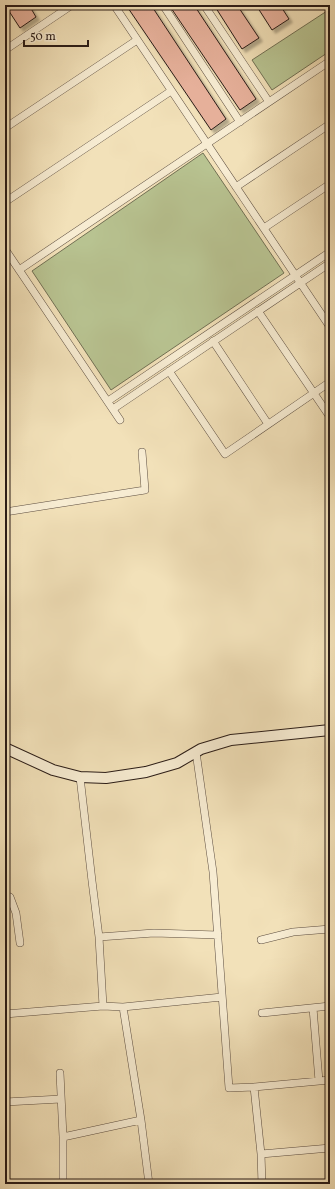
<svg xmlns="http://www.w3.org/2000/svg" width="335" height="1189" viewBox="0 0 335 1189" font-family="Vollkorn,serif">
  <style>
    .green { fill: #b8c391; stroke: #717054 }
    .building { fill: #e6b09a; stroke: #2a1c17; filter: url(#shadow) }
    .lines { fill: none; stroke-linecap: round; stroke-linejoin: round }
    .street-casing { stroke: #5c4d40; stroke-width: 8 }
    .secondary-casing { stroke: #2a1c17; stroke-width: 12 }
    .street { stroke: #f7ecd2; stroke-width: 7 }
    .secondary { stroke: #f7ecd2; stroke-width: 10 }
  </style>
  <defs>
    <filter id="shadow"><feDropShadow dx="3.5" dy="3.5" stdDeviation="1" flood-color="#0004"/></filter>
  </defs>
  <rect width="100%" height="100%" fill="#f2e1b9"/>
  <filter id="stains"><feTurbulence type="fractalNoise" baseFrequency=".005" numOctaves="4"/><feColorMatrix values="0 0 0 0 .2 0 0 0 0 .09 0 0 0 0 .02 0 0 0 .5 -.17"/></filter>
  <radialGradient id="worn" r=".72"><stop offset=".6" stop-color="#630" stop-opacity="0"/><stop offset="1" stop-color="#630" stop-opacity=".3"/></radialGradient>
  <path class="green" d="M330,9v42l-58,39 -20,-30z
    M203,153l81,120 -173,117 -79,-119z"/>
  <path class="building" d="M5,5h24l7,12 -16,11z
    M126,5h25l75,114 -15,11z
    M169,5h25l62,94 -16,11z
    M214,5h23l22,33 -17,11z
    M256,5h24l9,14 -17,11z"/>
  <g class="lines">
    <defs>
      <path id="street" d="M114,5l216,322
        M163,5l77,117
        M204,5l65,97
        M5,50l67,-45
        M5,128l132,-88
        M236,187l94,-63
        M5,202l166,-111
        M264,228l66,-44
        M5,249l115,171
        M19,270l311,-209
        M258,311l72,106
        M213,341l55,83
        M169,371l56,83 105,-72
        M108,401l222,-149
        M113,409l217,-146
        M5,512l140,-22 -3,-38
        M196,752l17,120 16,216 25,-1 7,67 1,30
        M80,777l12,104 7,56 4,69
        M5,895l5,2 6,16 4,30
        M99,937l55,-4 64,2
        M261,940l32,-8 37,-3
        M123,1007l18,113
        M313,1008l6,73
        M262,1013l68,-7
        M5,1014l98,-8 20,1 99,-10
        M60,1073l3,64
        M254,1087l76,-7
        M5,1102l56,-3
        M261,1154l69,-6
        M63,1184v-47l78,-17 8,64"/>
      <path id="secondary" d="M5,748l48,22 27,7 26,1 40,-6 31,-9 24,-14 30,-9 99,-10"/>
    </defs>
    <use href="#street" class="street-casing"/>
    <use href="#secondary" class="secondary-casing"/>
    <use href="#street" class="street"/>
    <use href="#secondary" class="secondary"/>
  </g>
  <rect width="335" height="1189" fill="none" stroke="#f2e1b9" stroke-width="20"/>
  <rect x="6" y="6" width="323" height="1177" fill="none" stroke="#2a1c17" stroke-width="2"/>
  <rect x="10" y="10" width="315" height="1169" fill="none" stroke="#2a1c17"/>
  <path d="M24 40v6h64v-6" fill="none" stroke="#2a1c17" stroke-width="2"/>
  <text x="30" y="40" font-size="12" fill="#2a1c17" stroke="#f7ecd2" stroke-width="3" paint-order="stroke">50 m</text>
  <rect width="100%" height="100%" filter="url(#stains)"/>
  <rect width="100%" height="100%" fill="url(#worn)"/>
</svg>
